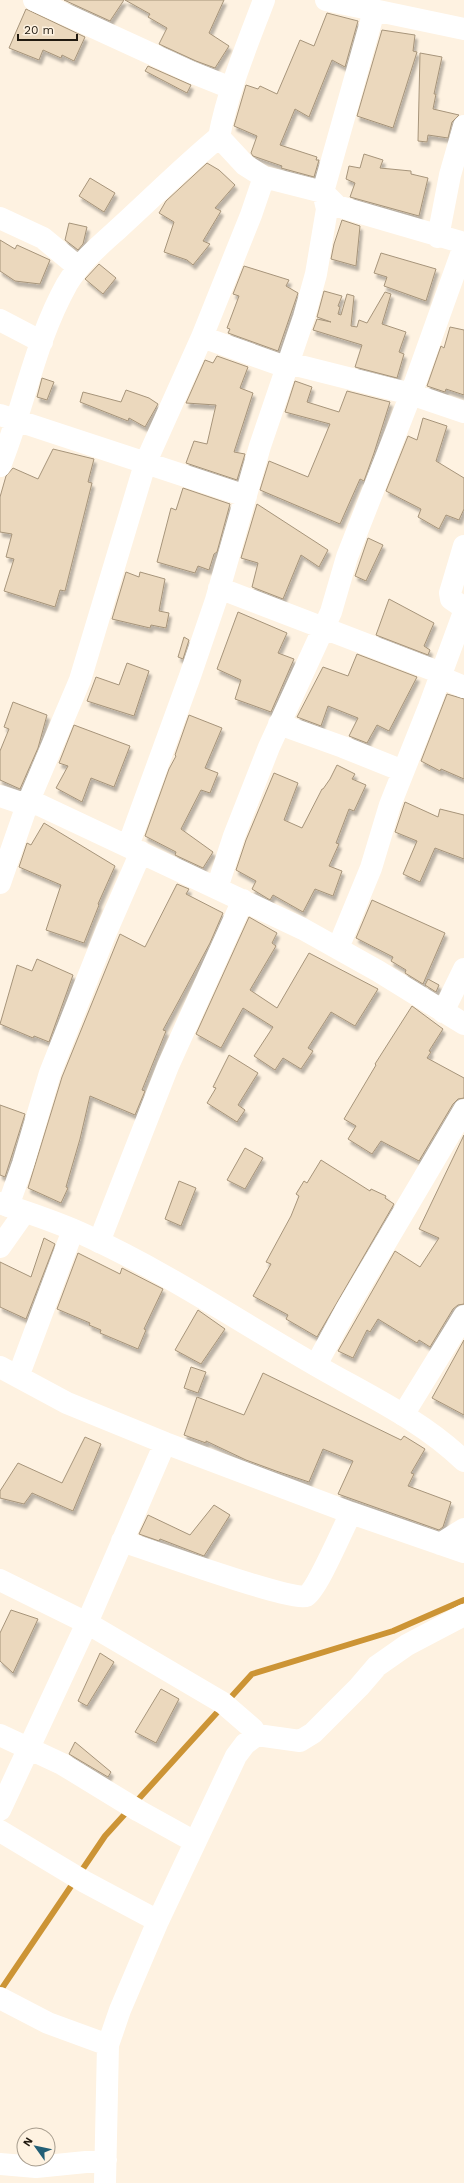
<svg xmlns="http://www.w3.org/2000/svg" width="464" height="2183" viewBox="0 0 464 2183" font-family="'Work Sans',sans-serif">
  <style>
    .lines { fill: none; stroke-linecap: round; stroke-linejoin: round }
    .stream { stroke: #cc9435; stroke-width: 6 }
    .building { fill: #ebd8bd; stroke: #a6947a; filter: url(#shadow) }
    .minor { stroke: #fff; stroke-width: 22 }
    .tertiary { stroke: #fff; stroke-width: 22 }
  </style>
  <defs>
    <filter id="shadow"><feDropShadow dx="2.5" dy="4.5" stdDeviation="1" flood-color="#0004"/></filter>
  </defs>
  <rect width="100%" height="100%" fill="#fef2e1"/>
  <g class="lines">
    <path class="stream" d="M0,1991l105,-155 147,-162 141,-43 71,-31"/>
  </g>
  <path class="building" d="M64,0h60l-14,21z
    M125,0h99l-15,33 20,13 -14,22 -19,-7 -37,-17 8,-16 -19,-11 2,-3z
    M26,9l59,28 -11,24 -12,-6 -1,3 -18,-8 -4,10 -30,-12z
    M327,13l31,8 -13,46 -13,-7 -23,57 -14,-8 -15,36 37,12 -1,3h3l-5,17 -33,-9 1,-2 -29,-10 -2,-3 6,-17 -23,-10 12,-41 12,4 2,-3 17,8 23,-54 14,6z
    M382,30l33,5 -2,16 4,1 -24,76 -36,-12z
    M420,53l22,4 -8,37h2l-3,15 26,6 -7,7 -4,16 -20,-3 -1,7 -9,-1z
    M148,66l43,19 -4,8 -42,-22z
    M364,154l19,6 -3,8 31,3v3l17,4 -9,38 -69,-19 5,-14 -9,-4 3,-13 11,2z
    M207,163l12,7 16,15 -20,23 6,3 -18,30 7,3 -17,21 -6,-5 -23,-8 10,-30 -15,-9 7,-12z
    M90,178l25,15 -11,19 -25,-16z
    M342,220l18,6 -4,40 -25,-7 3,-15z
    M69,223l18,4 -4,17 -5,6 -13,-10z
    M0,240l15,9 2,-4 33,15 -10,24 -25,-3 -15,-10z
    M381,253l55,16 -10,32 -42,-15 3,-9 -13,-4z
    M99,264l17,14 -13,16 -18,-15z
    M244,266l45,14 -3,6 12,7 -20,58 -50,-18 2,-4 -3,-1 12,-32 -6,-2z
    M324,291l18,5 -4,10 2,1 -2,7 3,1 6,-21 7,2 -3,30 6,1 2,-7 8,3 18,-31 6,2 -9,30 24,8 -7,20 5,2 -7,24 -42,-11 7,-22 -49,-15 4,-11 14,3 -14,-5z
    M450,327l14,3v65l-18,-6 -1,3 -18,-6 14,-40 3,2z
    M217,356l31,11 -8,21 13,5 -19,59 11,2 -8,26 -51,-17 8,-22 13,3 9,-39 -30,-2 19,-43 8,3z
    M42,378l12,4 -7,18 -10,-3z
    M295,381l17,6 -5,15 32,10 8,-21 43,11 -16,51 -10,28 -4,-2 -20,45 -80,-34 9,-29 39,16 22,-53 -45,-12z
    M126,390l23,8 9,6 -13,23 -16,-9 -1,3 -48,-19 3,-10 38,10z
    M423,418l24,8 -11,35 28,17v31l-5,11 -13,-5 -7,14 -21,-12 3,-8 -35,-18 22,-55 9,4z
    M53,449l41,10 -6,23 4,1 -27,108 -5,-1 -5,17 -51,-16 10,-32 -8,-2 6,-23 -12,-2v-35l6,-21 7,-8 25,11z
    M183,488l47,16 -13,48 -3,2 -5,16 -11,-4 -3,7 -38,-11 14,-54 5,2z
    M257,504l71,46 -9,17 -18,-12 -18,44 -31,-12 6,-24 -17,-5z
    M368,538l15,7 -17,36 -11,-5z
    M126,572l13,5 1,-5 25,7 -6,32 10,2 -3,15 -15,-3 -1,3 -38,-9z
    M389,599l45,24 -10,23 6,4 -2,5 -52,-20z
    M238,612l49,21 -9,20 16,6 -23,53 -36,-13 6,-19 -24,-11z
    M184,637l5,3 -6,19 -5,-2z
    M357,654l60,23 -28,54 -12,-6 -10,18 -18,-7 9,-18 -30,-12 -7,20 -24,-9 26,-50 25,9z
    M127,663l22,8 -15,45 -47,-15 9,-24 23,8z
    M447,694l17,5v80l-23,-10 -1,2 -19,-10z
    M13,702l34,13 -9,33 -18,41 -20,-9v-29l9,-22 -5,-2z
    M189,715l33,13 -17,40 13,5 -8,20 -9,-3 -20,39 32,23 -10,16 -28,-13 1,-3 -31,-16 24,-67 7,-13 -1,-1z
    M74,725l56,21 -16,41 -23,-9 -9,24 -26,-14 12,-22 -9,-3z
    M337,765l18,9 -3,5 14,6 -12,26 -5,-2 -13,34 3,1 -10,22 13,5 -9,25 -18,-7 -12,23 -30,-17 -3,5 -18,-11 4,-8 -20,-11 10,-30 28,-67 24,10 -14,37 18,8 20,-39h1l7,-10z
    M405,802l33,15 2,-8 24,6v44l-29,-11 -15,34 -17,-8 14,-33 -22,-9z
    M44,823l71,43 -17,38 1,1 -15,38 -38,-13 15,-45 -42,-18 8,-24 4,2z
    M177,884l12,5 -3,5 37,19 -13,30 -47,87 3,1 -24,59 3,1 -10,24 -45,-19 -10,43 -14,48 2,1 -7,15 -33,-15 34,-111 58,-143 25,13z
    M372,900l73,33 -22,51 -18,-11 1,-3 -15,-9 2,-4 -37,-19z
    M249,917l28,16 -5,10 4,3 -26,44 27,18 32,-55 69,36 -23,37 -24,-14 -23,36 5,3 -12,18 -18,-11 -8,12 -21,-14 19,-29 -30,-19 -22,40 -25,-14z
    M37,959l36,16 -24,67 -15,-6 -1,2 -33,-14 17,-59 15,6z
    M428,979l11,6 -3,7 -11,-7z
    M412,1006l31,23 -14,22 2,1 -4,6 37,20v20l-6,1 -5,5 -34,57 -38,-20 -9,13 -24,-15 8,-13 -12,-7 32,-54 -1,-1z
    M229,1055l29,18 -20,32 7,5 -8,12 -30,-19 9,-15 -3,-1z
    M0,1105l25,9 -20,63 -5,-2z
    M464,1135v169l-6,1 -5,4 -23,38 -11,-7 -2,3 -39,-24 -8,13 -3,-2 -14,28 -15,-7 57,-100 25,16 19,-29 -20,-9z
    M245,1148l18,10 -18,31 -18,-9z
    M321,1160l49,31 1,-2 15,7 -1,2 9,6 -77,133 -31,-18 2,-4 -35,-19 18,-32 -5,-2 25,-46 8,-20 -3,-2 8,-13 3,2z
    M179,1181l17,7 -15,38 -16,-7z
    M44,1238l11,6 -29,75 -26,-12v-45l31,15z
    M78,1253l42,21 2,-6 41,21 -19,40 2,1 -8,19 -38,-16 1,-3 -12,-5 1,-2 -33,-14z
    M198,1310l27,19 -24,35 -26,-14z
    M464,1340v75l-32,-17z
    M191,1367l15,5 -8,21 -14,-5z
    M263,1373l138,67 3,-4 21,13 -14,24 3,1 -6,12 43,16 -8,25 -4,3 -101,-36 15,-33 -30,-12 -14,33 -33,-11 -30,-11 -40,-19v2l-22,-8 13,-38 47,18z
    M85,1437l16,7 -28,67 -41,-18 -8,11 -24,-6v-7l18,-28 44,20z
    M214,1505l16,10 -26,41 -44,-17 -1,2 -20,-7 9,-19 42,20z
    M11,1610l27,9 -25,54 -13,-12v-28z
    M100,1653l14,9 -27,44 -9,-5z
    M161,1689l18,10 -23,44 -21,-11z
    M75,1742l36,30 -3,5 -39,-23z"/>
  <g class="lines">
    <path class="minor" d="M34,0l157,72 40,16
      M326,0l138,29
      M219,137l26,28 19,12 59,15 14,14 127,37
      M0,218l43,20 35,29
      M438,237l12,-62 14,-49
      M0,320l42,22
      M202,337l84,30
      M288,363l123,31 53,18
      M0,415l246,81
      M0,466c24,-59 35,-125 67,-182 13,-22 32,-38 51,-55 34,-31 66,-63 101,-92 9,-47 28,-92 45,-137
      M464,546l-14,47 1,6 13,9
      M219,588l222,85
      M440,677l24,10
      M279,724l64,23 60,24
      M0,796l27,9
      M29,800l274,129 75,42 86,53
      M128,846l62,-170 26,-76 44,-154 44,-129 12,-43 11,-65 -4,-17 51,-181
      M0,883l27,-78 53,-125 65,-216 57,-127 49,-122 13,-38
      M217,888l17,-52 35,-89 62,-135 16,-55 64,-163 53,-148
      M338,948l33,-80 19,-63 39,-98 35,-95
      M443,1012l21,-43
      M8,1206l15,-42 27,-91 56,-141 35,-80
      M99,1242l69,-176 75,-166
      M0,1247l24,-34
      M316,1365l31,-57 117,-198
      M0,1367l67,36 98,40 186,70 113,39
      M18,1377l55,-147
      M403,1415l61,-99
      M122,1541c24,8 171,61 184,55 11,-6 37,-68 45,-83
      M440,1544l24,-15
      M0,1580l87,43 136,80 30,26 4,6
      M0,1735l62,29 77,47 56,31
      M0,1810l87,-187 78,-180
      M0,1831l85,51 73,39
      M0,1998l48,25 60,22
      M0,2164l36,3 70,-7
      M105,2183l3,-138 12,-35 38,-89 78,-165 9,-12 12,-9 43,6 13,-8 46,-46 18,-21 30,-21 57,-30"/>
    <path class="tertiary" d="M0,1203c28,10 58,19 85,32 81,37 155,87 232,131 50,29 105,54 147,95"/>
  </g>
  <g transform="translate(36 2147) rotate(303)"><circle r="19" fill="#fef2e1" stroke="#a69c8d"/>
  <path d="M0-3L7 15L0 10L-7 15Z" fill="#225f76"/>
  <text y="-6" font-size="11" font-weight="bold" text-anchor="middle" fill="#211a10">N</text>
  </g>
  <path d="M18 34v6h59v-6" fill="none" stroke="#211a10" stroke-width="2"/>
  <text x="24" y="34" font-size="12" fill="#211a10" stroke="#fef2e1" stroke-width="3" paint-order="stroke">20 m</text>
</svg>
